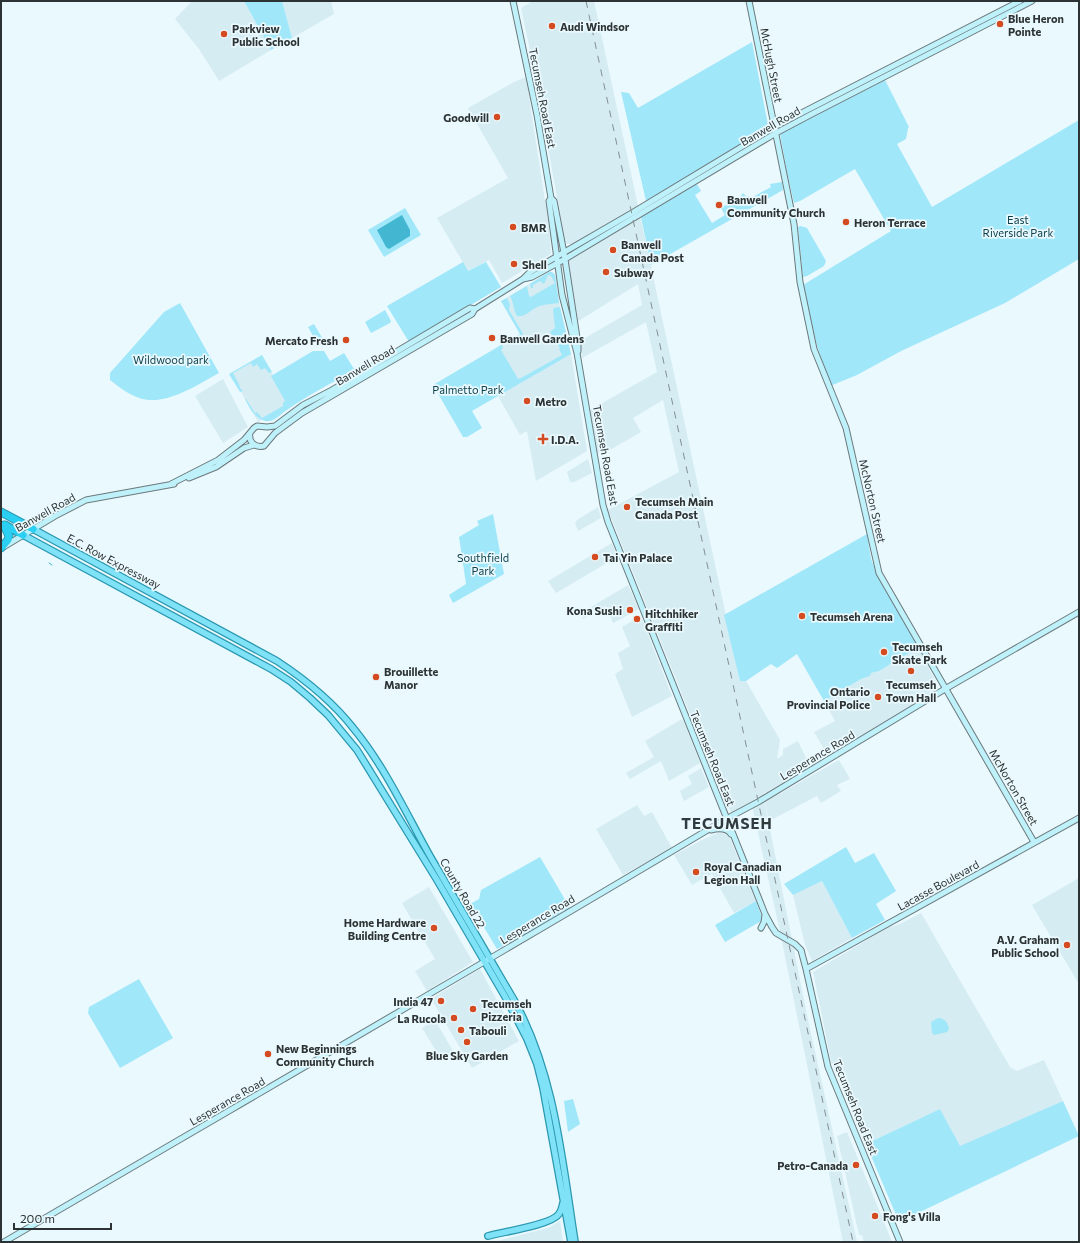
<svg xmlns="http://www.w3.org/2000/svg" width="1080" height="1243" viewBox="0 0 1080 1243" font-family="Commissioner,sans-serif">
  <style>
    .built { fill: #d5ecf3 }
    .green { fill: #a0e7fa }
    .water { fill: #43b7d2 }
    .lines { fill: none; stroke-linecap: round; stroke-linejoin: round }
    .stream { stroke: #43b7d2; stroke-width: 1 }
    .secondary-casing { stroke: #6c797c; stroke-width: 7 }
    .primary-casing { stroke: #2b98b0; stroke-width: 8 }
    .highway-casing { stroke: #2b98b0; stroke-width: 9 }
    .secondary { stroke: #bff1fb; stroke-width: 5 }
    .primary { stroke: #7fe2f7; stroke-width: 5.5 }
    .highway { stroke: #2acff2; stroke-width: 7 }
    .rail { stroke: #848f91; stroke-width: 1; stroke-dasharray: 7 7; stroke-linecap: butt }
    .poi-dot { fill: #d44b21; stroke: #eaf9fd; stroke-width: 1.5 }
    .labels { text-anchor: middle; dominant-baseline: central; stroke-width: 3.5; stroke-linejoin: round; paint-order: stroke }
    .poi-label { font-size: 11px; font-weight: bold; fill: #2d3334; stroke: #eaf9fd; text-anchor: start }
    .street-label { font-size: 11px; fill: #2d3334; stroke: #eaf9fd }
    .park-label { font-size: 11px; fill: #0d414d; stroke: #eaf9fd }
    .district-label { font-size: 15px; font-weight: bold; letter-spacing: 1px; fill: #2f3b3e; stroke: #eaf9fd }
  </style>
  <rect width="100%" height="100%" fill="#eaf9fd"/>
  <path class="built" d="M192,1h52l27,49 -52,31 -20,-32 -24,-30z
    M282,1h49l3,13 -42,24z
    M533,1h61l146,680h6l34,59 -3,19 6,-4v-6l15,-8 9,19 11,-6 3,6 -58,34 44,221 50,227h-14l-64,-315 -27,-121 -19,10 -9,-17 -116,-289 71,-38 -16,-72 -30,18 8,14 -31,18 -13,3 -7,-43 67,-38 -11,-50 -64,36 -2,-17 62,-36 -4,-21 -61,38 -9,-63 57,-34 -2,-10 -51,29h-5l-2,-3 -32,-176 -12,-57z
    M526,77l23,150 2,27 -49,29 -13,-23 -21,11 -31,-53 71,-40 -40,-70 46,-26z
    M549,272h3l3,3 5,32 11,47 16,97 -51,30 -9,-50 -7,4 -22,-39 20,-12 -21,-37 23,-13 -19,-33z
    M262,356l28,48 -32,18 -27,-48z
    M223,379l25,48 -25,16 -28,-47z
    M588,459l4,14 -18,9h-4l-3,-10z
    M598,507l3,11 -23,13 -3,-8 2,-3z
    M612,543l5,14 -61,36 -8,-12z
    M628,585l11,24 -26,14 -7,-17 -23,13 -2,-6z
    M641,616l31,80 -40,21 -17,-43 8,-5 -5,-16 12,-7 -8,-19z
    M914,650h7l18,40 -108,64h-4l-13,-22 21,-11 -11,-20 37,-22 9,-3 1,-3 8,-2z
    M682,719l2,3 16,41 -31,18 -8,-20 -31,18 -4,-6 28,-16 -9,-16z
    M839,760l11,19 -13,6 4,6 -20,12 -4,-7 -48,25 -4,-19z
    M701,768l8,19 -25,14 -4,-10 12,-7 -4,-8z
    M637,805l7,11 8,-4 20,36 -49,27 -27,-46z
    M720,832l9,4 27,65 -22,12 -22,-39 -20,11 -18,-30 28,-15z
    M1079,878v106l-47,-79z
    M822,881l30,57 -40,23 -7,-16 -12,-50z
    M429,887l44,75 -46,29 -12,-20 20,-12 -33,-56z
    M921,913l89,154 7,4 27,-11 19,41 -103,46 -20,-38 -74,35 -35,-83 -18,-89 74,-44 13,-4z
    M480,969l39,72 -47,27 -39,-66 1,-5z
    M435,1020l18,31 -12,8 -19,-31z
    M847,1132l40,97 5,13h-28l-2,-7h-3l-22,-99z
    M560,1221l3,21h-70l55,-14z"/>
  <path class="green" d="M244,1h38l10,37 -21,12z
    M752,42l16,83 -1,3 -121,73 -25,-109 8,1 9,15z
    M885,80l24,47 -1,1 -2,11 -9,5 35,63 147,-87v139l-74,44 -104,48 -44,24 -27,11c-12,-33 -20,-67 -27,-101l88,-54 -36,-62 -55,32 -6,2 -7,-31 -7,-38z
    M782,182l1,8 -132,75 -10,-48 56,-33 4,7 -6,4 17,28 13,-8 -4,-7 20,-12 2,-3 3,3h3l2,2 20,-11 -1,-3z
    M405,208l16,27 -37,22 -16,-27z
    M801,226l6,2 19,33 -2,5 -17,10 -4,1 -5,-50z
    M463,262l5,9 18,-9 15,25 -92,55 -22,-36z
    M549,272h3l3,3 4,28c-7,1 -15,1 -22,4 -6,3 -13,11 -20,9 -4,-7 -3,-13 -7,-20l17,-10 2,10 2,1 24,-14 -4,-7 -3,-1 -4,9 -4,-3 -7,4v3h-2l-1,-4z
    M507,298l3,6 -1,6 13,22 1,3 -6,5 -2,-3 -13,8 1,3 -2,2 17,29 3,-1 41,-23 -3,-6 1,-1 -10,-16 5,-4 -2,-18 1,-2 6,-1 11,47 -99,57 10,17 -15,9h-4l-30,-52 87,-51 -19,-33z
    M180,303l39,70c-22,12 -54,34 -80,25 -11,-4 -20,-11 -29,-18v-7l54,-61z
    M385,310l6,11 -1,2 -19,10 -6,-11z
    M314,324l10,17 -6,4 -10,-18z
    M313,351h11l6,10 14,-8 10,16 -1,2c-23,13 -47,25 -69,41 -5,4 -12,11 -19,9 -11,-4 -15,-12 -20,-22h1l9,14 2,-1 5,6 21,-12v-3l2,-2 -14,-25z
    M262,355l10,17 -3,1 -4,-5 -4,2 -4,-6 -4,3 -2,-4 -18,10 6,11 1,4 3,3 -3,1 -11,-18z
    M493,514l11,60 -51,29 -4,-8 17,-11 -7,-47 20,-12 -2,-4z
    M867,534l4,25 8,20 42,71 -4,2 -3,-2 -35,21 -8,2 -1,3 -9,3 -37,22 -27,-47 -20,14 -6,-4 -25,17h-6l-16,-66z
    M846,847l9,16 19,-10 22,38 -20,13 9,16 -33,18 -30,-57 -29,14 -9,-11z
    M540,857l30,51 -56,33 -17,8 -27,-45 9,-5 2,-9z
    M756,901l7,19 -38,22 -10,-17z
    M139,979l34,59 -53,30 -32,-55 1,-6z
    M938,1018c7,0 10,5 11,11l-2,3 -13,3 -2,-2 -1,-11z
    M573,1099l7,25 -12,8 -4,-31z
    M1063,1101l16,35 -180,86 -33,-78 74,-35 20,37z"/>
  <path class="water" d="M402,215l8,15v6l-21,13 -3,-2 -9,-17z"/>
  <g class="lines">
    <path class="stream" d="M49,563l3,2"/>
    <defs>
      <path id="secondary" d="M513,1l24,114 14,83 3,3 10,52 14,91v7
        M749,1l45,223 6,58 14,67 32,79 33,145 155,269
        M551,198l-2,3 13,94 15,58 26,152 5,17 157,392 7,13 4,6 19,11 6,6 5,19 22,98 72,175
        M523,279l9,-2 33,-18 211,-126 34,-18 222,-114
        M250,433c-2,9 5,15 14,13l11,-13 27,-20 170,-99 3,-5 48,-30 7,-7 102,-59 146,-88 242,-124
        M189,478l27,-11 28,-19 10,-3
        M171,484l47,-24 26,-20 10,-12 3,-2 10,1 8,-1 28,-21 29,-15 138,-82 5,1
        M5,546l50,-30 31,-16 88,-16
        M711,830c8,-2 16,-2 20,4
        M761,928l3,-6 1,-7
        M806,969l273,-151
        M4,1242c241,-141 483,-280 722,-423l32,-17 187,-113 134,-77"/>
      <path id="primary" d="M33,529l244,132c29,19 56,41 77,68 31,38 52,84 76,127 28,48 56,96 84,144 41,74 48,160 61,242
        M23,535l248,134 20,13 19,16 18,17 29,35 80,130 70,120 20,39 10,25 6,24 28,154
        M488,1236c14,-4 62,-11 70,-21 3,-3 4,-7 5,-12"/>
      <path id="highway" d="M1,512l32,17
        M5,525l18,10
        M1,548l7,-8 1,-4 -5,-11"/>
    </defs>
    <use href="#secondary" class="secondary-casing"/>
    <use href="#primary" class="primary-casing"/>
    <use href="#highway" class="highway-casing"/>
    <use href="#secondary" class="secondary"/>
    <use href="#primary" class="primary"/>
    <use href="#highway" class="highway"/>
    <path class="rail" d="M586,1l267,1241"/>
  </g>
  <g class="poi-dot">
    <circle cx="1000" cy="24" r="4"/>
    <circle cx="552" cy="26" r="4"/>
    <circle cx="224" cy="34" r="4"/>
    <circle cx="497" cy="117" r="4"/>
    <circle cx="719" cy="205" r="4"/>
    <circle cx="846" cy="222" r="4"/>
    <circle cx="513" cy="227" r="4"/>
    <circle cx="613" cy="250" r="4"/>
    <circle cx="514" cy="264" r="4"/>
    <circle cx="606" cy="272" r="4"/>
    <circle cx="492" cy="338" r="4"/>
    <circle cx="346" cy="340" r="4"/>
    <circle cx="527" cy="401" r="4"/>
    <path d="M541 433h4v4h4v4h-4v4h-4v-4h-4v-4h4z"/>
    <circle cx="627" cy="507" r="4"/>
    <circle cx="595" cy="557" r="4"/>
    <circle cx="630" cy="610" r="4"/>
    <circle cx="802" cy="616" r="4"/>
    <circle cx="637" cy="619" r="4"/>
    <circle cx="884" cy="652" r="4"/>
    <circle cx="911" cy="671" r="4"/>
    <circle cx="376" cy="677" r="4"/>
    <circle cx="878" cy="697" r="4"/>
    <circle cx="696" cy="872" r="4"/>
    <circle cx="434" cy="928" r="4"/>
    <circle cx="1067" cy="945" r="4"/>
    <circle cx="441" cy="1001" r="4"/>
    <circle cx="473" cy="1009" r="4"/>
    <circle cx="454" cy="1018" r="4"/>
    <circle cx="461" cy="1030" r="4"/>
    <circle cx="467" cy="1042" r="4"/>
    <circle cx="268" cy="1054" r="4"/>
    <circle cx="856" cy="1165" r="4"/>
    <circle cx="875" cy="1216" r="4"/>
  </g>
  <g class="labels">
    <g class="poi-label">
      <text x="1008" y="18">Blue Heron<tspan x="1008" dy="13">Pointe</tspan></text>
      <text x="560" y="26">Audi Windsor</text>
      <text x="232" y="28">Parkview<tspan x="232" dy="13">Public School</tspan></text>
      <text x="489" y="117" text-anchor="end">Goodwill</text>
      <text x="727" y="199">Banwell<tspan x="727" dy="13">Community Church</tspan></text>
      <text x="854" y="222">Heron Terrace</text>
      <text x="521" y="227">BMR</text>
      <text x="621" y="244">Banwell<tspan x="621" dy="13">Canada Post</tspan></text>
      <text x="522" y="264">Shell</text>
      <text x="614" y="272">Subway</text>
      <text x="500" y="338">Banwell Gardens</text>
      <text x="338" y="340" text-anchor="end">Mercato Fresh</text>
      <text x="535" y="401">Metro</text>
      <text x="551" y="439">I.D.A.</text>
      <text x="635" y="501">Tecumseh Main<tspan x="635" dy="13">Canada Post</tspan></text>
      <text x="603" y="557">Tai Yin Palace</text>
      <text x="622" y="610" text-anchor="end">Kona Sushi</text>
      <text x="645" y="613">Hitchhiker<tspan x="645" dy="13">Graffiti</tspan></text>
      <text x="810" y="616">Tecumseh Arena</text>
      <text x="892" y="646">Tecumseh<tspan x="892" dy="13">Skate Park</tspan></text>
      <text x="384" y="671">Brouillette<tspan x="384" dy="13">Manor</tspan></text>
      <text x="911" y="684" text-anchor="middle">Tecumseh<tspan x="911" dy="13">Town Hall</tspan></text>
      <text x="870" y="691" text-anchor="end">Ontario<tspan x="870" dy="13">Provincial Police</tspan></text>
      <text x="704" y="866">Royal Canadian<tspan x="704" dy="13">Legion Hall</tspan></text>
      <text x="426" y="922" text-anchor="end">Home Hardware<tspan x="426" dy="13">Building Centre</tspan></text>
      <text x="1059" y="939" text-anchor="end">A.V. Graham<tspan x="1059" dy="13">Public School</tspan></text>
      <text x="433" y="1001" text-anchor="end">India 47</text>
      <text x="481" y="1003">Tecumseh<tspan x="481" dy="13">Pizzeria</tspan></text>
      <text x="446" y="1018" text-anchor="end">La Rucola</text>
      <text x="469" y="1030">Tabouli</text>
      <text x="276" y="1048">New Beginnings<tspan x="276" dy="13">Community Church</tspan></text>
      <text x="467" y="1055" text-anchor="middle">Blue Sky Garden</text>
      <text x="848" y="1165" text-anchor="end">Petro-Canada</text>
      <text x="883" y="1216">Fong's Villa</text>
    </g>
    <g class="street-label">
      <text transform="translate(772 65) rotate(79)">McHugh Street</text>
      <text transform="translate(543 98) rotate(79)">Tecumseh Road East</text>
      <text transform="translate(770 126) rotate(-30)">Banwell Road</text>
      <text transform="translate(365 365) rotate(-31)">Banwell Road</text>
      <text transform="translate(606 455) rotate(80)">Tecumseh Road East</text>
      <text transform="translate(873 501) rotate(77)">McNorton Street</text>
      <text transform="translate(45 512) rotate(-29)">Banwell Road</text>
      <text transform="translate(114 561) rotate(28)">E.C. Row Expressway</text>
      <text transform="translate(817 755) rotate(-31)">Lesperance Road</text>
      <text transform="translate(713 758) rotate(68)">Tecumseh Road East</text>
      <text transform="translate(1014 787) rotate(60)">McNorton Street</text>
      <text transform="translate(938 885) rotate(-29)">Lacasse Boulevard</text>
      <text transform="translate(463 893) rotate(60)">County Road 22</text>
      <text transform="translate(537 919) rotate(-31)">Lesperance Road</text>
      <text transform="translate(227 1101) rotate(-30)">Lesperance Road</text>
      <text transform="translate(856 1107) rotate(68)">Tecumseh Road East</text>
    </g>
    <g class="park-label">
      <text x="1018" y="219">East<tspan x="1018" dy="13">Riverside Park</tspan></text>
      <text x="171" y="359">Wildwood park</text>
      <text x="468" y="389">Palmetto Park</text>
      <text x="483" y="557">Southfield<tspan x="483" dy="13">Park</tspan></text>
    </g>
    <g class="district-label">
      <text x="727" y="823">TECUMSEH</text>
    </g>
  </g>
  <rect width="1080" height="1243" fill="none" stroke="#2d3334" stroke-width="4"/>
  <path d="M14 1223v6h97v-6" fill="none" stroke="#2d3334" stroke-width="2"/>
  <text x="20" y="1223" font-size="12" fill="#2d3334" stroke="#eaf9fd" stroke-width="3" paint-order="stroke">200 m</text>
</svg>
